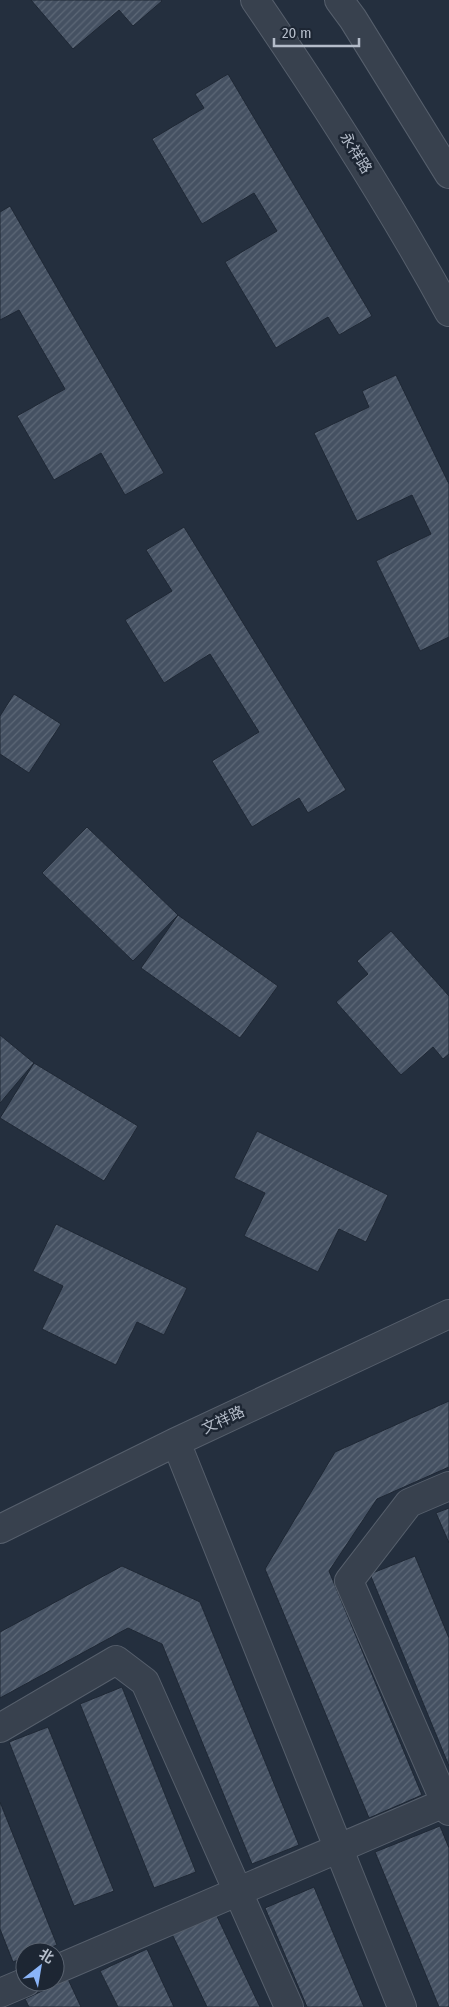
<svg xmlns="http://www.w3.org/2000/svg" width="449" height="2007" viewBox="0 0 449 2007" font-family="'Fira Sans Condensed','Noto Sans SC',sans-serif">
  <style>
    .building { fill: url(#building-hatch); stroke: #1f2835 }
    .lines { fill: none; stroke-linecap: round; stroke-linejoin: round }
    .minor-casing { stroke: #565f6c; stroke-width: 30 }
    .minor { stroke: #38414e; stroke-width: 28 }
    .labels { text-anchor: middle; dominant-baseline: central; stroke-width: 5; stroke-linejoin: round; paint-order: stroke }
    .street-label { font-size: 15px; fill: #b4bcc9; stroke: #1d2633 }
  </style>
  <defs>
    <pattern id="building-hatch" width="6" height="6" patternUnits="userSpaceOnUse" patternTransform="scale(1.25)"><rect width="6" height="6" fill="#455162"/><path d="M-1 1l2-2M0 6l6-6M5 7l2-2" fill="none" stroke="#5d6877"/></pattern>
  </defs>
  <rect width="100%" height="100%" fill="#242f3e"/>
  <path class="building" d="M31,0h130l1,1 -29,25 -14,-16 -46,39z
    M228,74l144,242 -33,19 -11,-18 -52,31 -51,-86 52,-31 -23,-38 -52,31 -50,-85 52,-31 -9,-14z
    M10,206l154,267 -39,22 -24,-42 -47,27 -37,-64 48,-27 -46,-79 -19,10v-108z
    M396,375l53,109v153l-29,14 -44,-90 55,-27 -19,-39 -55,26 -43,-88 55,-26 -7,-16z
    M184,527l162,263 -38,23 -9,-15 -47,29 -40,-66 47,-29 -49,-78 -46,29 -39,-63 47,-29 -26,-41z
    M14,694l47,30 -32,49 -29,-19v-38z
    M87,827l91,88 -45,46 -91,-88z
    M178,915l100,71 -38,52 -99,-70z
    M391,931l58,65v58l-6,5 -10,-12 -32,28 -65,-73 32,-28 -11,-13z
    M0,1035l34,28 -34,40z
    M34,1063l104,63 -34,55 -104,-63z
    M257,1131l131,64 -22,47 -27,-13 -21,43 -74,-36 21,-43 -31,-15z
    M56,1224l131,64 -23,47 -27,-13 -21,43 -74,-36 21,-43 -30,-15z
    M449,1401v66l-72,32 -48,72 93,224 -53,23 -104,-249 70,-117z
    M449,1508v35l-13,-30z
    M415,1556l34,82v128l-79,-192z
    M122,1566l78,36 99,243 -47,19 -90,-220 -34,-16 -128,70v-66z
    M122,1687l74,185 -42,16 -74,-184z
    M48,1727l66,164 -40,15 -65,-164z
    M0,1802l57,143 -19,7h-13v5l-12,5 -13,-33z
    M440,1826l9,22v159h-10l-64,-155z
    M314,1887l50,120h-57l-42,-99z
    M215,1912l45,95h-53l-36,-75z
    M147,1949l27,58h-56l-18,-36z
    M68,1979l13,28h-52l-4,-8z"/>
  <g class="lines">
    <defs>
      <path id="minor" d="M255,0c69,101 135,204 194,312
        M339,0l14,19 96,155
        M176,1442l226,565
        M449,1486l-40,17 -60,78 100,230
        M0,1529l176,-87 273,-128
        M0,1728l116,-68 29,22 144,325
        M55,1970l394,-169
        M0,1993l26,-11"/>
    </defs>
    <use href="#minor" class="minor-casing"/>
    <use href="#minor" class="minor"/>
  </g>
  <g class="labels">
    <g class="street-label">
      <text transform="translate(356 153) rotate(58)">永祥路</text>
      <text transform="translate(223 1420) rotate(-25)">文祥路</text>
    </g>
  </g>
  <g transform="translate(40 1967) rotate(31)"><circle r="24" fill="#1d2633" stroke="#59626f"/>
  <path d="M0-4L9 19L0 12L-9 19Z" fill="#8ab4f8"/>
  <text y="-8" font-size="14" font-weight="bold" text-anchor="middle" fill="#b4bcc9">北</text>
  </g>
  <path d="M274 38v8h85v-8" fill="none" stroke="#b4bcc9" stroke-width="2.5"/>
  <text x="282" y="38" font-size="15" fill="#b4bcc9" stroke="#1d2633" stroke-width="4" paint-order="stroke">20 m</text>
</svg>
